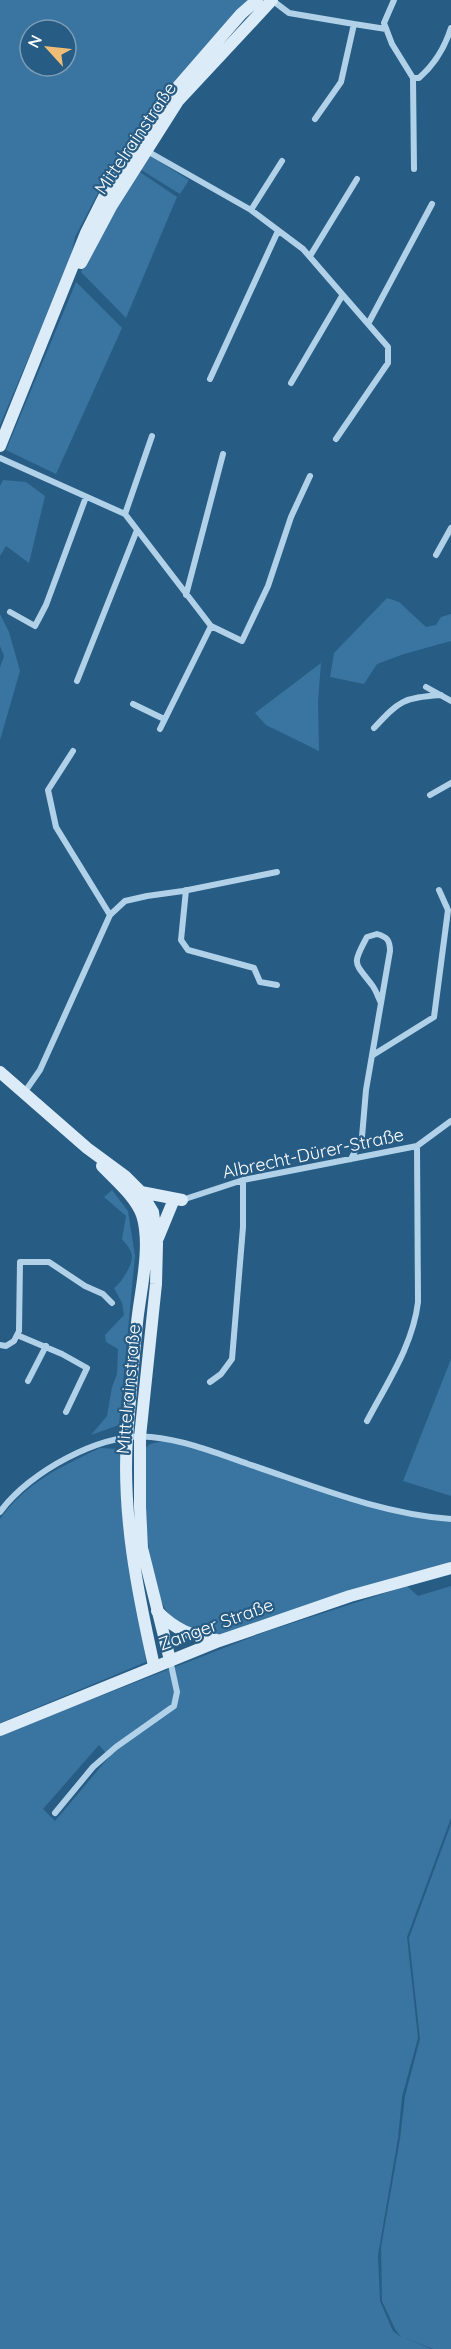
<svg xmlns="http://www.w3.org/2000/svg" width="451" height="2349" viewBox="0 0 451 2349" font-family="Quicksand,sans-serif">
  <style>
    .green { fill: #3975a0; fill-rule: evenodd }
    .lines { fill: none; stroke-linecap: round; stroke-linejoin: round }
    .street { stroke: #b1d1e8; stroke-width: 6 }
    .secondary { stroke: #dbebf7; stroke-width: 12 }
    .labels { text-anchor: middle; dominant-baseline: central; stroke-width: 4.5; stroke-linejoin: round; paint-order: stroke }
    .street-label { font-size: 18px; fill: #fff; stroke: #275c85 }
  </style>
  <rect width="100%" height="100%" fill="#275c85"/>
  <path class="green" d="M0,0h251l-153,193 -23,44 -5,23 -70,165zM30,30h36v36h-36z
    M147,154l42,26 -9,14 -42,-26z
    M137,170l40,27 -51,121 -45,-46 37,-73z
    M76,282l46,46 -66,146 -50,-24z
    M3,480l23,2 19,14 -16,67 -23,-17 -6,10v-70z
    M387,598l12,4 27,25 10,-2 5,-8 10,-3v27l-47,13 -27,10 -13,20 -34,-7 4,-24z
    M0,614l9,18 11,39 -20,69v-73l4,-11 -4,-10z
    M321,663l-3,39 1,49 -53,-26 -11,-12z
    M112,1190l16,21 7,45 -16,169 -28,10 16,-19 5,-29 5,-13 1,-25 -12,-7 -1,-7 19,-20 -2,-12 -8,-15c7,-5 18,-22 18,-31 0,-7 -6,-13 -10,-18l4,-23 -22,-19z
    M451,1359v137l-48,-15z
    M163,1441l39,7 191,63 58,11v41l-229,71c-15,2 -35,-2 -47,-13 -33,-29 -29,-130 -31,-172l6,-5z
    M100,1448l20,1 8,95 18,118 -146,61v-204c27,-37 60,-52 100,-71z
    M407,1586l11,10 33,-10v232l-44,119 11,101 -16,59 -4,41 -20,117 2,46 13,30 8,6 -6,-8 -13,-28 -1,-54 19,-108 5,-43 15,-57 -11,-101 42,-114v525h-18l-28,-11 26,11h-431v-614l265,-103zM99,1745l10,12 -54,64 -12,-12z"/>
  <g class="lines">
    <path class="street" d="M272,0l17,13 65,11 -13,58 -26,37
      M394,0l-10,23 8,21 21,34 1,91
      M354,24l32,5
      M413,78h6c15,-13 26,-31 32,-50
      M147,151l104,59 52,39 85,98v16l-52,76
      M251,210l31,-49
      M310,256l47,-77
      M368,324l64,-120
      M210,379l68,-148
      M291,383l51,-87
      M0,458l125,56 86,112 31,15 26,-55 23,-69 19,-41
      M125,514l27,-78
      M436,555l15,-27
      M186,595l37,-141
      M10,612l25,14 11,-21 40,-108
      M77,681l60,-151
      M426,687l25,14
      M133,704l31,15
      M374,728c26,-28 29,-30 67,-33
      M160,729l51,-103
      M430,795l21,-12
      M186,890l-5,50 7,10 66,18 6,14 17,3
      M110,915l15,-14 22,-5 36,-5 94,-19
      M373,1055l61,-38 14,-107 -9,-20
      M24,1093l16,-23 70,-155 -54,-88 -8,-37 25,-39
      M351,1159l11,-22 4,-47 24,-139c0,-11 -3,-14 -13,-17l-10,3c-16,29 -12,25 5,48 4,5 6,12 9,18
      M182,1200l61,-20 174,-34 34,-25
      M17,1335l45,19 25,14 -21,44
      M0,1345l6,1 8,-5 5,-10 1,-69h29l36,24 18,8 9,9
      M28,1381l18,-35
      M210,1382l11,-8 11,-15 11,-132v-47
      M367,1421c20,-38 46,-76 51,-119l-1,-156
      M0,1512c29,-40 101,-80 151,-75 33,3 66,16 97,27 66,22 133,50 203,55
      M55,1813l38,-46 23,-20 58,-41 3,-14 -7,-32"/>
    <path class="secondary" d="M81,263l31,-58 66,-104 94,-101
      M0,446l86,-213 19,-38 63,-97 73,-84 16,-14
      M0,1072l87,76 38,28 16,16 12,20 4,31 -1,41 -16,153v70l2,41 28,112
      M102,1166c13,14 33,30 40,49 10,31 -2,77 -5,108 -4,38 -7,76 -10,114 -5,77 10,153 27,229
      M141,1192l41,8
      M158,1238l14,-34
      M157,1611c18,19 35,25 60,29
      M0,1730l219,-89 131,-45 101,-28"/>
  </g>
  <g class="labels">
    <g class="street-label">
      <text transform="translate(135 138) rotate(-56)">Mittelrainstraße</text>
      <text transform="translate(313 1153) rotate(-12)">Albrecht-Dürer-Straße</text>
      <text transform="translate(128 1389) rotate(-85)">Mittelrainstraße</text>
      <text transform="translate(216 1624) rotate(-20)">Zanger Straße</text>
    </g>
  </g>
  <g transform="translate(48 48) rotate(297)"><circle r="28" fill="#275c85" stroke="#7d9db6" stroke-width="1.5"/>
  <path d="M0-4.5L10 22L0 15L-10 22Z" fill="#f0bd77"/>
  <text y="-9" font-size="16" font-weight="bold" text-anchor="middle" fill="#ffffff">N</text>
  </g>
</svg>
